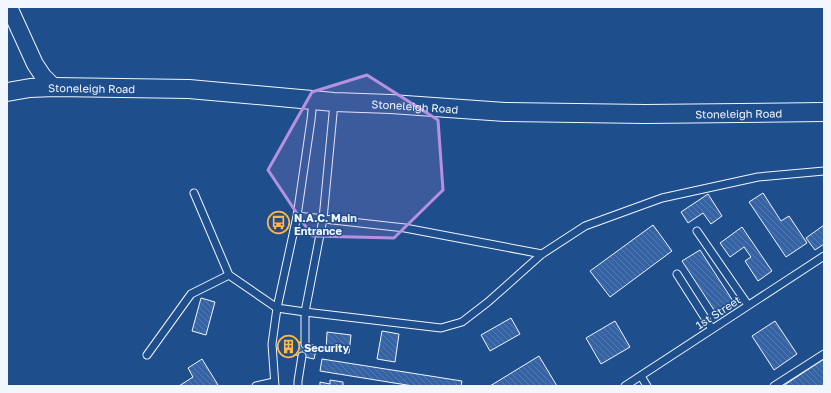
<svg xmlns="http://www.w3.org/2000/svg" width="831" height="393" viewBox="0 0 831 393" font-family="'Golos Text',sans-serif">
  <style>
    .building { fill: url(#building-back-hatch); stroke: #f2f6ff }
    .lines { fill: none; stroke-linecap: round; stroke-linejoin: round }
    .service-casing { stroke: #f2f6ff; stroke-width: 9 }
    .tertiary-casing { stroke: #f2f6ff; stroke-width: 18 }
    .secondary-casing { stroke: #f2f6ff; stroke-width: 20 }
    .service { stroke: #1f4e8c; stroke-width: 7 }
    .tertiary { stroke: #1f4e8c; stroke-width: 16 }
    .secondary { stroke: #1f4e8c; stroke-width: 18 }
    .marked { fill: #b691df; fill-opacity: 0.2; stroke: #b691df; stroke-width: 3; stroke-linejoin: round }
    .labels { text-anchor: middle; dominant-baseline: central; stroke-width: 3; stroke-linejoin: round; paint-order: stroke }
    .street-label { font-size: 11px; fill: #f2f6ff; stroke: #1f4e8c }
    .poi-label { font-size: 11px; font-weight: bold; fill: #f2f6ff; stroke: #1f4e8c; text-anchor: start }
  </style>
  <defs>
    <pattern id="building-back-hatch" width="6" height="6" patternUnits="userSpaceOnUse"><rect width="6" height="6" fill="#3563a3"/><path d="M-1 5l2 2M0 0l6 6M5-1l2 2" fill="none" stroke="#537ab1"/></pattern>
  </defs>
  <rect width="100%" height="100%" fill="#1f4e8c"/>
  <path class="building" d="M763,193l18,28 8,-5 18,27 -21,14 -37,-55z
    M708,194l14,22 -11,8 -8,-11 -15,10 -7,-11z
    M653,225l19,26 -62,46 -20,-26z
    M824,225v19l-9,6 -9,-12z
    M742,227l30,44 -14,10 -13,-20 6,-4 -7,-10 -14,10 -10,-14z
    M700,250l33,51 -17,12 -34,-52z
    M201,298l14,4 -9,33 -14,-4z
    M511,318l9,16 -30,17 -9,-16z
    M615,321l15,26 -29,17 -15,-26z
    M775,321l22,33 -23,16 -22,-34z
    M382,331l17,3 -4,28 -18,-3z
    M327,332l24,3 -2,18 -23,-2z
    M281,339l18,3 -3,13 -17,-3z
    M299,342l18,4 -3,13 -18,-4z
    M539,356l18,30h-67z
    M202,359l16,26 -2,1h-37l14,-9 -5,-9z
    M322,359l140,22 -1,5h-48l-93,-15z
    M824,359v27h-41z
    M330,380l13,2v4h-23v-4l10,2z"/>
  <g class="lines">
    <defs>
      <path id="service" d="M194,193l35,82
        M297,216l108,12 137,26
        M697,231l51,74
        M677,274l35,55
        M305,344v-32l18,-93 11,-116
        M147,355l44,-61 38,-19 48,33 28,4 136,16 21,-6 26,-20 54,-48 43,-28 77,-28 96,-21 66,-6
        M641,376l6,10
        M256,386l18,-4
        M275,386l-3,-42 5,-36 20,-92 14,-96 2,-19
        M298,386v-5l4,-25
        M625,386l199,-130
        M774,386l50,-32"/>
      <path id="tertiary" d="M9,7l26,57 8,12 11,11"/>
      <g id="secondary">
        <path id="s1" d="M7,92l23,-4 24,-1 135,2 145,13 57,2 114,8 140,2 179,-2"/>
      </g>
    </defs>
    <use href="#service" class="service-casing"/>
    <use href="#tertiary" class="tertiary-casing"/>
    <use href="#secondary" class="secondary-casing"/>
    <use href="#service" class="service"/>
    <use href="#tertiary" class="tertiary"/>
    <use href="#secondary" class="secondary"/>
  </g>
  <path class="marked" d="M367,75l71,45 5,70 -49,48 -82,-2 -44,-66 44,-78z"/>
  <defs>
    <symbol id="bus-ring" viewBox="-11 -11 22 22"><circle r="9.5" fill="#1f4e8c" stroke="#ffb74d" stroke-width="1.5"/><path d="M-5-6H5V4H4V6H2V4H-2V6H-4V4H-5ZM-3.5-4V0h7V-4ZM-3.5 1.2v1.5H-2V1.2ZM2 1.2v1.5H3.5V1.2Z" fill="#ffb74d"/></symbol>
    <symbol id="building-ring" viewBox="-11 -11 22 22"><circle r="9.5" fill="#1f4e8c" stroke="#ffb74d" stroke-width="1.5"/><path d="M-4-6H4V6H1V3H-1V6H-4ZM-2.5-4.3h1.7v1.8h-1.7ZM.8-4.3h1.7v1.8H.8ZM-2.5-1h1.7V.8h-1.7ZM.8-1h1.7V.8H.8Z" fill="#ffb74d"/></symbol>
  </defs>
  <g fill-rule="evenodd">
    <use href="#bus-ring" x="266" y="210" width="25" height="25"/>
    <use href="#building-ring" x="276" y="334" width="25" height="25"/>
  </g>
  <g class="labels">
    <g class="street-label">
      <text stroke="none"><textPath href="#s1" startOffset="85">Stoneleigh Road</textPath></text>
      <text stroke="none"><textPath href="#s1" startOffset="409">Stoneleigh Road</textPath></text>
      <text stroke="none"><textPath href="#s1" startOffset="733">Stoneleigh Road</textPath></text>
      <text transform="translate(718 312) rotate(-33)">1st Street</text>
    </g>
    <g class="poi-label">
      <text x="294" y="217">N.A.C. Main<tspan x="294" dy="13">Entrance</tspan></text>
      <text x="304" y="347">Security</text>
    </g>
  </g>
  <rect width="831" height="393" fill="none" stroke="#f2f6ff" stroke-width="16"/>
</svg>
